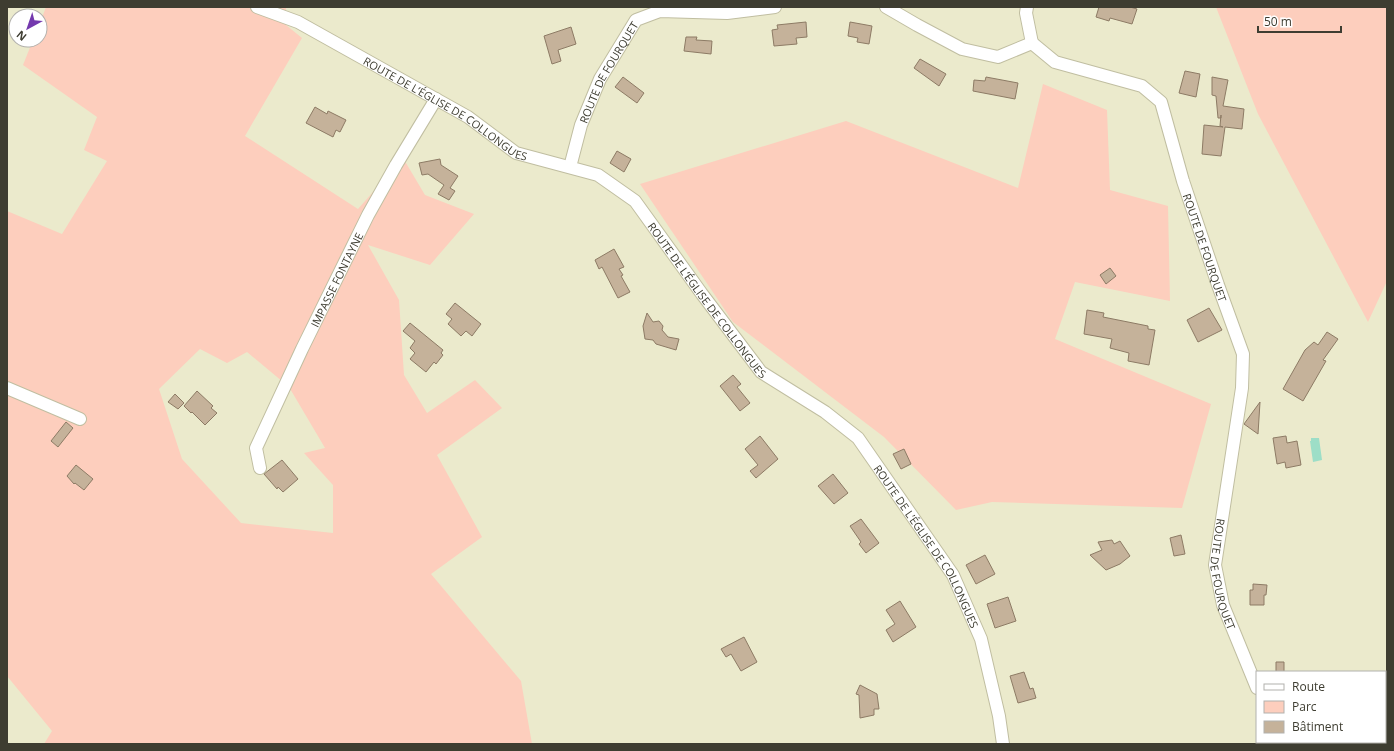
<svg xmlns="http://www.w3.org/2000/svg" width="1394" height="751" viewBox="0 0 1394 751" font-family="'Open Sans',sans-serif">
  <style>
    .green { fill: #fdcebd; fill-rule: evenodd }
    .water { fill: #9ddec7 }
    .building { fill: #c5b29a; stroke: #8d7b65 }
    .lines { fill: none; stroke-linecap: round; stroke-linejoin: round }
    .minor-casing { stroke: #c0bea1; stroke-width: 14 }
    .minor { stroke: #fff; stroke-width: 12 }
    .labels { text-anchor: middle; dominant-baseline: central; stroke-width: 3; stroke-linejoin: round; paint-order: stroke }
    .street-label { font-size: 11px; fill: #3e3d31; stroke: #fff }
  </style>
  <rect width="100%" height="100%" fill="#ebeacc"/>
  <path class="green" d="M46,7h240v18l16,13 -57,98 113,73 45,-51 22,37 49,19 -44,51 -62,-20 31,55 5,75 23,38 48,-33 27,28 -65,47 45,82 -51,37 90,107 11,63h-488l8,-13 -45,-55v-465l55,23 45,-73 -23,-11 13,-33 -74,-52 10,-25h7v-17zM200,349l27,14 20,-11 42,35 36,61 -21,5 29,32v48l-92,-10 -59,-64 -23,-70z
    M1216,7h171v274l-19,41 -110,-208z
    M1043,84l64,26 3,80 58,16 2,95 -95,-19 -20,57 156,65 -29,104 -190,-6 -36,8 -72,-73 -151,-115 -93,-138 206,-63 172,67z"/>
  <path class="water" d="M1311,438h8l3,22 -9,2 -3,-21h1z"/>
  <path class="building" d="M1099,7h31l7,2 -5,15 -22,-6 -1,3 -13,-4z
    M806,22l1,15 -11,1 1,6 -23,2 -2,-16 6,-1 -1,-4z
    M850,22l22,4 -3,18 -12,-2 1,-4 -10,-2z
    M571,27l5,17 -18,6 3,11 -9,3 -8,-28z
    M686,37h11l-1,3 16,1 -1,13 -27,-3z
    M920,59l26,15 -7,12 -25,-18z
    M1185,71l15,3 -4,23 -17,-4z
    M623,77l21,16 -7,10 -22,-16z
    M986,77l32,6 -3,16 -42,-8 1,-11 11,1z
    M1212,77l16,3 -5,26 21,3 -2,20 -17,-2 -4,29 -19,-2 2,-29 19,2 -3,-1 1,-11v3h-3l-2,-22 -4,-1z
    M315,107l12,7 1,-3 18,9 -6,12 -4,-2 -3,7 -27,-14z
    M617,151l14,8 -7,13 -14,-9z
    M440,159l1,6 17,11 -8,12 5,3 -6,9 -11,-6 6,-9 -16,-11 -6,1 -3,-12z
    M614,249l10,18 -5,2 4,6 -2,1 9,16 -12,6 -16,-31 -3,2 -4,-9z
    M1110,268l6,8 -10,8 -6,-9z
    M455,303l26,21 -9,12 -6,-5 -5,5 -13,-12 4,-5 -6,-5z
    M1209,308l13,22 -24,12 -11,-22z
    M1087,310l17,3 -1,4 45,9v3l7,1 -6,35 -21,-4 1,-8 -19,-5 2,-9 -28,-5z
    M647,313l6,9 6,-1 4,5 -1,4 6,7 11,2 -3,11 -20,-6 -3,-4 -8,-1 -2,-13z
    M410,323l33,27 -2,3 2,2 -7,9 -2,-2 -8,10 -16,-13 5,-6 -5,-5 5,-7 -12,-10z
    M1327,332l11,7 -15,21 3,1 -23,40 -20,-12 22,-39 9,-8 4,3z
    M733,375l8,9 -4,3 13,16 -10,8 -20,-25z
    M197,391l16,15 -2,2 6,5 -12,12 -13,-13 -1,1 -7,-7z
    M175,394l9,9 -6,6 -10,-7z
    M1260,402l-2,32 -14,-10z
    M66,422l7,6 -15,19 -7,-6z
    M760,436l18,23 -22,19 -6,-7 8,-6 -13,-16z
    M1286,436l1,7 10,-2 4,24 -15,3 -1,-6 -8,2 -4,-26z
    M904,449l7,15 -10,5 -8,-15z
    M282,460l16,19 -15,13 -5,-5 -1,2 -13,-15z
    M76,465l17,14 -9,11 -9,-7 -1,1 -7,-8z
    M833,474l15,19 -14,11 -16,-18z
    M861,519l18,24 -13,10 -7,-9 2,-2 -11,-16z
    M1181,535l4,19 -11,2 -4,-18z
    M1112,540l2,4 6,-3 10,15 -10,8 -14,6 -16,-15 12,-5 -4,-8z
    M985,555l10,19 -19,10 -10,-19z
    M1253,584l14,1 -1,10h-2v10h-14v-15h3z
    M1008,597l8,24 -21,7 -8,-24z
    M900,601l16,26 -23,15 -7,-12 9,-6 -9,-14z
    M744,637l13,25 -16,9 -10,-17 -5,3 -5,-8z
    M1276,662h8v10h-8z
    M1024,672l6,17 3,-1 3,10 -18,5 -8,-27z
    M860,685l17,9 2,15h-5v6l-14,3 -1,-23 -3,-1z"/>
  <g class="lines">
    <defs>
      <g id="minor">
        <path id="s1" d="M257,7l41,15 170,95 48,36 82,22 37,26 67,93 59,78 64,40 33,26 95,137 28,64 18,77 4,28"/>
        <path d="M886,7l31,18 45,24 36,8 34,-14"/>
        <path d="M1027,7l-1,6 6,30"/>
        <path id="s2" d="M1032,43l23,19 87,24 19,16 22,79 35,104 25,69 -1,34 -27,177 8,40 34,83"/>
        <path id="s3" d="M570,167l11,-42 19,-46 36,-59 24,-9 67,2 48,-6"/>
        <path d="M7,388l73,31"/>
        <path id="s4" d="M260,468l-4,-20 46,-99 66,-134 28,-50 40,-66"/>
        <path d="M1290,742l1,2"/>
      </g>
    </defs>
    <use href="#minor" class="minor-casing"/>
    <use href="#minor" class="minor"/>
  </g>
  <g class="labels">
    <g class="street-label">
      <text stroke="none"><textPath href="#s3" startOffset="103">ROUTE DE FOURQUET</textPath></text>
      <text stroke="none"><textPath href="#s1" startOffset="215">ROUTE DE L’ÉGLISE DE COLLONGUES</textPath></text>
      <text stroke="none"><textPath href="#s2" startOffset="297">ROUTE DE FOURQUET</textPath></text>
      <text stroke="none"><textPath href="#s4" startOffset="207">IMPASSE FONTAYNE</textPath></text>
      <text stroke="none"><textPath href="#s1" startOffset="551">ROUTE DE L’ÉGLISE DE COLLONGUES</textPath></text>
      <text stroke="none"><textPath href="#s1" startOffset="887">ROUTE DE L’ÉGLISE DE COLLONGUES</textPath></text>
      <text stroke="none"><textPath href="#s2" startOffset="633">ROUTE DE FOURQUET</textPath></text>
    </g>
  </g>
  <rect width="1394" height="751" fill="none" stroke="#3e3d31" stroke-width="16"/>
  <rect x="1256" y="671" width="130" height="72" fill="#ffffff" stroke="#b2b1ad"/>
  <rect x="1264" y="684" width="20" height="6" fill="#ffffff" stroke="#b2b1ad"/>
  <text x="1292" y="691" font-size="12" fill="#3e3d31">Route</text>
  <rect x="1264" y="701" width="20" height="12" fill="#fdcebd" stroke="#b2b1ad"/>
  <text x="1292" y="711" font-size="12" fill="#3e3d31">Parc</text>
  <rect x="1264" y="721" width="20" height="12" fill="#c5b29a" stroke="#b2b1ad"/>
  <text x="1292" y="731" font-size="12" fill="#3e3d31">Bâtiment</text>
  <g transform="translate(28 28) rotate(220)"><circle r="19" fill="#ffffff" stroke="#b2b1ad"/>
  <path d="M0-3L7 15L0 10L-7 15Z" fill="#7439ae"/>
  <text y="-6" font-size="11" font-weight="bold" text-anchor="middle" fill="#3e3d31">N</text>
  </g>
  <path d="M1258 26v6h83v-6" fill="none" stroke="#3e3d31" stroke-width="2"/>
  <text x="1264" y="26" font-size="12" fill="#3e3d31" stroke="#ffffff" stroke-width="3" paint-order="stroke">50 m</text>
</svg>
